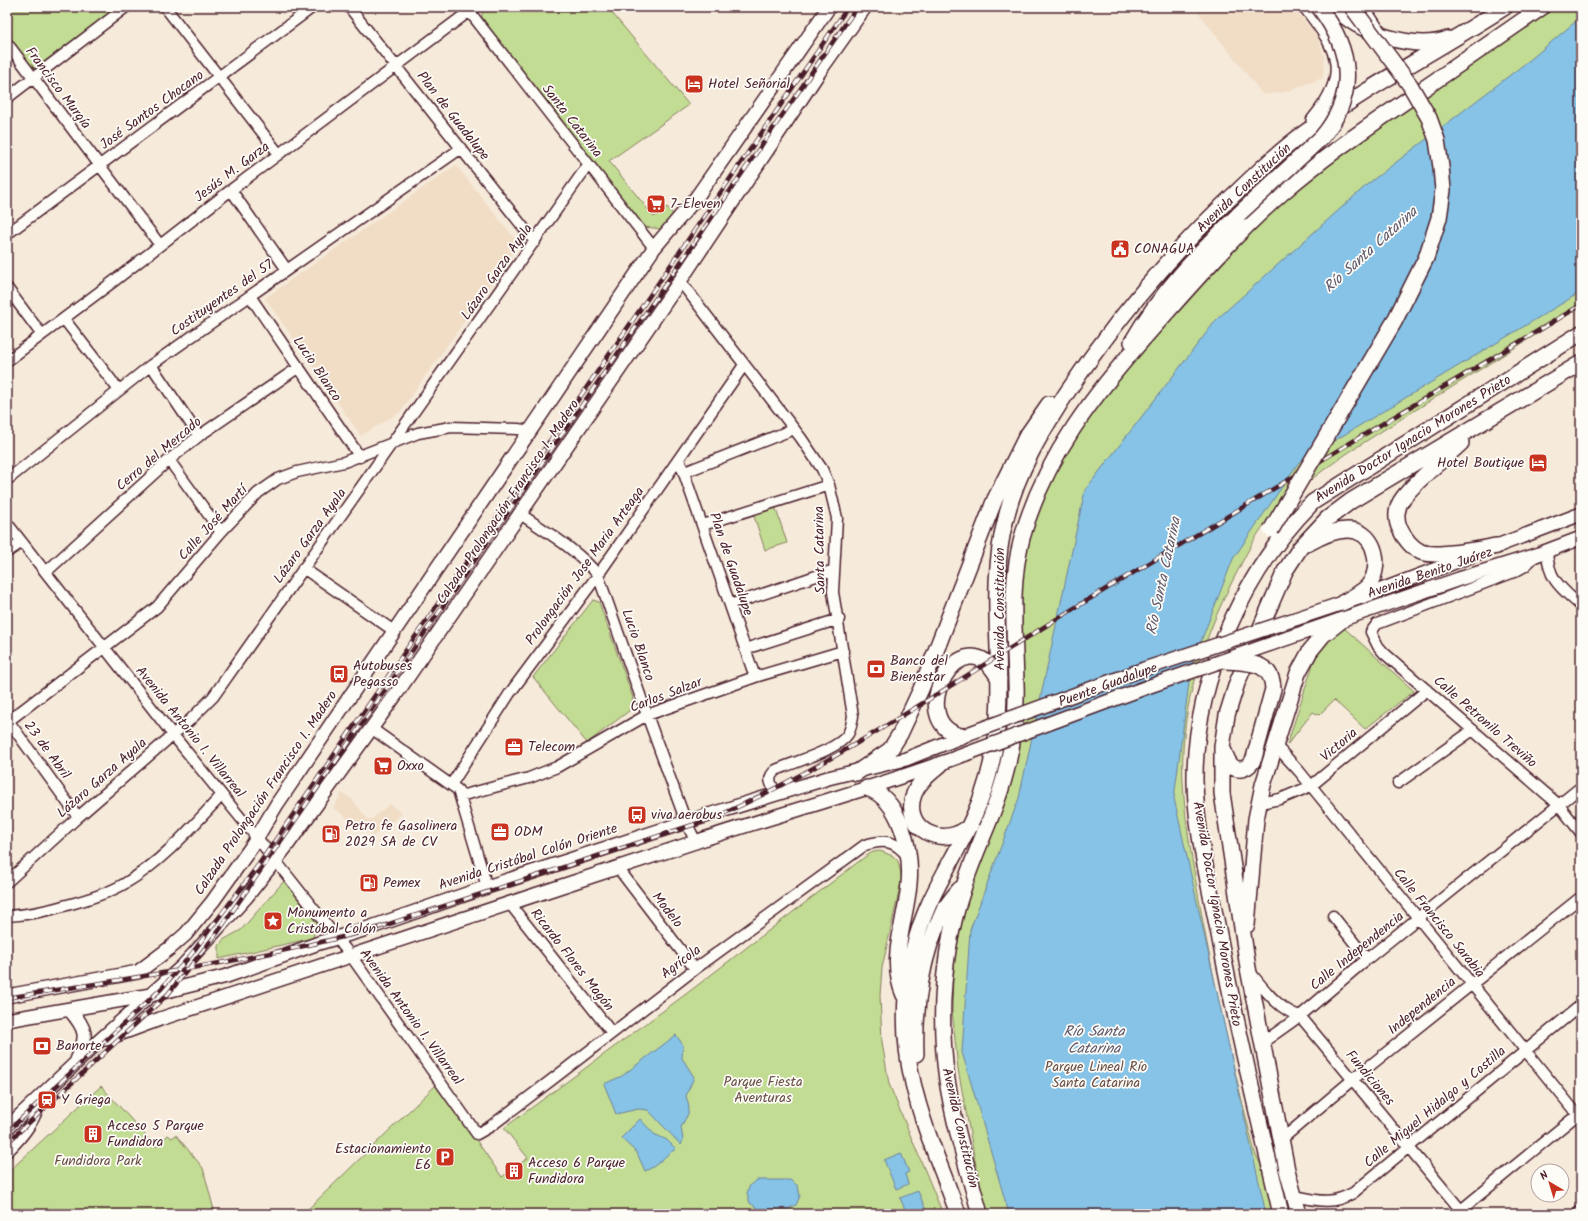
<svg xmlns="http://www.w3.org/2000/svg" width="1588" height="1221" viewBox="0 0 1588 1221" font-family="Kalam,sans-serif">
  <style>
    .built { fill: #f1ddc6 }
    .green { fill: #c2dc93; stroke: #867e5f }
    .water { fill: #86c3e6; stroke: #6e819b }
    .lines { fill: none; stroke-linecap: round; stroke-linejoin: round }
    .minor-casing { stroke: #4a1f2b; stroke-width: 13 }
    .major-casing { stroke: #4a1f2b; stroke-width: 16 }
    .highway-casing { stroke: #4a1f2b; stroke-width: 18 }
    .minor { stroke: #fdfcf7; stroke-width: 10 }
    .major { stroke: #fdfcf7; stroke-width: 13 }
    .highway { stroke: #fdfcf7; stroke-width: 15 }
    .rail-casing { stroke: #4a1f2b; stroke-width: 4.5 }
    .rail { stroke: #fdfcf7; stroke-width: 3; stroke-dasharray: 9; stroke-linecap: butt }
    .major-bridge-casing { stroke: #4a1f2b; stroke-width: 16; stroke-linecap: butt }
    .highway-bridge-casing { stroke: #4a1f2b; stroke-width: 18; stroke-linecap: butt }
    .major-bridge { stroke: #fdfcf7; stroke-width: 13 }
    .highway-bridge { stroke: #fdfcf7; stroke-width: 15 }
    .labels { text-anchor: middle; dominant-baseline: central; stroke-width: 3.5; stroke-linejoin: round; paint-order: stroke }
    .poi-label { font-size: 14px; fill: #4a1f2b; stroke: #fdfcf7; text-anchor: start }
    .street-label { font-size: 14px; fill: #4a1f2b; stroke: #fdfcf7 }
    .park-label { font-size: 14px; fill: #684e45; stroke: #fdfcf7 }
    .water-label { font-size: 15px; font-style: italic; fill: #5f586c; stroke: #fdfcf7 }
  </style>
  <rect width="100%" height="100%" fill="#f6eada"/>
  <filter id="ink" filterUnits="userSpaceOnUse"><feTurbulence type="fractalNoise" baseFrequency=".025" numOctaves="2"/><feDisplacementMap in="SourceGraphic" scale="8" xChannelSelector="R" yChannelSelector="G"/><feConvolveMatrix kernelMatrix="1 2 1 2 8 2 1 2 1" color-interpolation-filters="sRGB"/></filter>
  <g filter="url(#ink)">
    <path class="built" d="M1194,7h99l25,30 6,19 -1,22 -38,14 -22,3z
      M456,165l63,79 -119,168 -39,24 -96,-138z
      M342,793l9,5 18,23 21,-17 12,10 -29,22 -40,-28z"/>
    <path class="green" d="M7,7h110l-84,63 -26,-34z
      M487,7h120l82,98 -80,56 45,56 13,-10 6,7 -11,15 -18,-2 -162,-205v-12z
      M1550,7h31v300c-55,33 -109,68 -164,102 -49,31 -103,62 -143,104 -18,19 -29,44 -41,67 -23,45 -42,97 -48,148 -7,53 3,108 12,160 15,90 36,178 58,265l6,12 13,49h-287l-11,-48 -18,-97 -6,-59 1,-31 3,-29 10,-48 37,-104 18,-223 9,-48 30,-61 34,-58 103,-130 136,-121z
      M775,506l12,37 -22,7 -12,-37z
      M593,600l6,2 34,96 -4,13 -42,32 -54,-66z
      M1343,627l71,64 -49,38 -31,-29 -15,15 -6,-3 -26,33 26,-81 9,-18z
      M880,851l13,5 5,5 4,17 -20,90 -2,27 2,47 7,42 54,130h-640l134,-130 65,93 26,-19 -24,-30 182,-134 180,-138 7,-4z
      M284,881l33,42 -4,15 -94,21v-13l4,-6 18,-10z
      M101,1086l55,61 12,-12 4,3 4,-3 27,33 12,46h-208v-41z"/>
    <path class="water" d="M1581,17v275l-282,170 -66,97 -42,108 -17,131 92,416h-257l-47,-162 8,-122 49,-132 66,-308 132,-171 152,-136 162,-124z
      M676,1035l7,10 -1,13 12,19 -8,19 3,11 -1,7 -7,13 2,13 -2,5 -33,-35 -10,-1 -22,5 -12,-30 18,-8z
      M640,1119l14,15 13,6 9,9c-13,7 -16,16 -31,22l-8,-18 -16,-15z
      M901,1153l8,19 -4,2 3,10 -12,5 -12,-29z
      M757,1180h33l8,6 2,10 -4,9 -8,4h-30l-8,-6 -3,-10 3,-8z
      M918,1191l7,17 -18,6 -7,-16z"/>
    <g class="lines">
      <defs>
        <path id="minor" d="M165,7l114,147
          M349,7l186,235
          M1364,7l18,27
          M469,11l185,237
          M7,43l153,202
          M7,98l119,-91
          M231,190l56,80
          M7,234l306,-227
          M680,281l121,157 21,31 7,16 8,33 -4,74 20,124c-1,5 -2,13 -5,18 -10,16 -54,28 -72,36 -10,8 -5,14 0,23
          M7,288l35,47
          M250,296l110,161
          M64,319l54,70
          M7,361l107,-80 117,-91 244,-183
          M151,365l48,71
          M679,459l76,218
          M169,460l52,72
          M685,472l109,-43
          M7,480l144,-115 309,-216
          M519,513c27,19 58,36 79,62l49,140 39,107 10,20
          M7,523l166,212 102,125 76,96 126,178 14,-8 67,-51 137,-106 170,-124c19,-6 30,-5 43,12
          M703,525l126,-40
          M1547,551c1,29 14,37 34,55
          M7,552l15,-10
          M1536,555l-11,11 -11,6 -137,52 -6,8 7,14 6,7 175,152 22,28
          M303,568l91,63
          M46,572l123,-112 30,-24 100,-69
          M730,605l104,-35
          M745,649l94,-30
          M7,719l71,98
          M7,722l150,-115 64,-75 37,-39 20,-14 19,-7 47,-10 74,-29 33,-6 67,2 13,2
          M371,728l87,62 29,97
          M1275,745l24,26 282,348
          M1398,783l75,-53
          M451,785l59,-92 88,-118 146,-210
          M460,796l69,-18 28,-11 90,-52 108,-38 88,-26
          M1260,803l20,-4 31,-13 116,-96
          M618,868l77,101
          M7,882l71,-65 112,-97 23,-23 375,-532
          M510,904l102,129
          M7,916c20,-1 40,-5 60,-11 19,-5 40,-11 57,-21 38,-22 68,-57 97,-88
          M1333,916l34,43
          M1250,972c14,17 29,38 50,44l164,198
          M1262,1043l38,-27 67,-57 214,-172
          M1282,1139l70,-59 229,-183
          M7,1152c18,-17 29,-33 36,-57
          M1295,1196c24,5 36,9 58,-3l228,-188
          M1456,1214l121,-99
          M1577,1214l4,-3"/>
        <path id="major" d="M1295,619l81,-27 205,-78
          M1288,638l171,-59 77,-24 45,-17
          M7,996l131,-24 32,-24 16,-14 27,-33 39,-55 25,-42 377,-556 42,-50 133,-191
          M70,1010c17,20 18,26 7,50
          M7,1020l144,-25 76,-19 92,-33 44,-13 124,-43 199,-65 142,-44 78,-19 62,-25
          M106,1039l54,-20c179,-59 357,-118 535,-177 90,-30 182,-54 271,-88
          M7,1128l91,-86 85,-76 64,-70 38,-48 109,-151 286,-416 139,-209 46,-65"/>
        <path id="highway" d="M1307,7c35,44 45,67 7,114
          M1335,7c23,26 79,44 113,32
          M1132,342c28,-49 67,-89 107,-128
          M1461,443c-19,18 -42,34 -58,55 -7,9 -8,21 -3,31 4,9 12,19 21,23 16,6 58,-3 76,-6
          M1309,543c14,-8 31,-16 47,-12 22,7 25,39 12,55 -7,7 -17,12 -26,17
          M961,736c-59,-15 2,-125 38,-57
          M1223,749c2,5 4,11 7,15 8,10 20,4 24,-6l19,-69
          M941,764c-10,9 -22,17 -27,30 -13,35 29,57 57,31
          M856,773l34,-23 10,-16 21,-45 74,-190 31,-62 23,-33
          M867,788c34,11 45,64 42,96 -3,37 -21,75 -5,111
          M1247,925l9,-106 7,-34 35,-112 12,-22 13,-16 19,-15
          M916,1054c-2,-47 6,-100 27,-142 4,-8 11,-16 17,-23
          M958,1214c-15,-43 -35,-86 -45,-131 -14,-59 -9,-123 16,-179 22,-48 50,-85 62,-139 20,-81 -7,-167 15,-247 11,-46 35,-85 60,-124 50,-75 109,-145 175,-206 21,-20 42,-40 66,-57 63,-46 133,-82 198,-124
          M980,1214c-12,-44 -26,-89 -33,-134 -9,-65 -4,-132 17,-194 14,-43 34,-78 44,-123 6,-26 9,-53 8,-80 -1,-48 -7,-97 6,-145 22,-81 74,-146 129,-208 42,-47 83,-95 131,-137 38,-33 80,-62 122,-91 46,-31 92,-63 138,-95
          M1281,1214c-21,-90 -43,-179 -60,-269 -10,-54 -25,-109 -26,-164 -1,-100 48,-209 118,-279l268,-169
          M1299,1214l-12,-44 -39,-202 -26,-175v-46l5,-32 10,-32 48,-112 15,-23 27,-29 24,-18 230,-138"/>
      </defs>
      <use href="#minor" class="minor-casing"/>
      <use href="#major" class="major-casing"/>
      <use href="#highway" class="highway-casing"/>
      <use href="#minor" class="minor"/>
      <use href="#major" class="major"/>
      <use href="#highway" class="highway"/>
      <defs>
        <path id="rail" d="M7,998c123,-20 247,-37 367,-69l340,-111c131,-59 249,-142 372,-217 164,-99 330,-196 495,-296
          M7,1132l154,-143 29,-33 69,-92 589,-857
          M7,1143l161,-149 50,-62 639,-925"/>
      </defs>
      <use href="#rail" class="rail-casing"/>
      <use href="#rail" class="rail"/>
      <defs>
        <path id="major-bridge" d="M970,733l174,-64 151,-50
          M966,754l184,-68 138,-48"/>
        <path id="highway-bridge" d="M1239,214l83,-77c36,-43 30,-87 -3,-130
          M1271,530l123,-208 32,-64 13,-40 4,-28 -2,-23 -4,-27 -8,-22 -19,-33 -58,-78
          M1227,661c22,2 45,0 46,28"/>
      </defs>
      <use href="#major-bridge" class="major-bridge-casing"/>
      <use href="#highway-bridge" class="highway-bridge-casing"/>
      <use href="#major-bridge" class="major-bridge"/>
      <use href="#highway-bridge" class="highway-bridge"/>
    </g>
  </g>
  <defs>
    <symbol id="hotel-square" viewBox="-11 -11 22 22"><rect x="-9" y="-9" width="18" height="18" rx="4" fill="#c8321e" stroke="#fdfcf7"/><path d="M-6-4.5h1.5V1H6V5H4.5V3h-9V5H-6ZM-4 0a1.8 1.8 0 1 1 3.6 0ZM.5 0V-2.5h3Q6-2.5 6 0Z" fill="#fff"/></symbol>
    <symbol id="supermarket-square" viewBox="-11 -11 22 22"><rect x="-9" y="-9" width="18" height="18" rx="4" fill="#c8321e" stroke="#fdfcf7"/><path d="M-6-5.5h2.5l.6 2H6L4.5 2H-2.5L-4.4-4H-6ZM-1.5 3.2a1.3 1.3 0 1 0 .1 0ZM3 3.2a1.3 1.3 0 1 0 .1 0Z" fill="#fff"/></symbol>
    <symbol id="civic-square" viewBox="-11 -11 22 22"><rect x="-9" y="-9" width="18" height="18" rx="4" fill="#c8321e" stroke="#fdfcf7"/><path d="M-.6-6.5H3V-4.5H.6V-3L4-1V1h2V6H-6V1h2V-1L-.6-3ZM-1.2 2.5V6h2.4V2.5Z" fill="#fff"/></symbol>
    <symbol id="bank-square" viewBox="-11 -11 22 22"><rect x="-9" y="-9" width="18" height="18" rx="4" fill="#c8321e" stroke="#fdfcf7"/><path d="M-6-4H6V4H-6ZM0-2.3a2.3 2.3 0 1 0 0 4.6a2.3 2.3 0 1 0 0-4.6Z" fill="#fff"/></symbol>
    <symbol id="bus-square" viewBox="-11 -11 22 22"><rect x="-9" y="-9" width="18" height="18" rx="4" fill="#c8321e" stroke="#fdfcf7"/><path d="M-5-6H5V4H4V6H2V4H-2V6H-4V4H-5ZM-3.5-4V0h7V-4ZM-3.5 1.2v1.5H-2V1.2ZM2 1.2v1.5H3.5V1.2Z" fill="#fff"/></symbol>
    <symbol id="office-square" viewBox="-11 -11 22 22"><rect x="-9" y="-9" width="18" height="18" rx="4" fill="#c8321e" stroke="#fdfcf7"/><path d="M-6-3h4V-5.5h4V-3h4V5H-6ZM-1-4.5V-3h2v-1.5ZM-6 0V1H6V0Z" fill="#fff"/></symbol>
    <symbol id="fuel-square" viewBox="-11 -11 22 22"><rect x="-9" y="-9" width="18" height="18" rx="4" fill="#c8321e" stroke="#fdfcf7"/><path d="M-5.5-6h7V0h2V4h1.3V-2.5L3-4.5l.8-.8L6-3V5H2.5V1h-1V6h-7ZM-4.2-4.7v3.2H.2V-4.7Z" fill="#fff"/></symbol>
    <symbol id="sight-square" viewBox="-11 -11 22 22"><rect x="-9" y="-9" width="18" height="18" rx="4" fill="#c8321e" stroke="#fdfcf7"/><path d="M0-6L1.8-2.2L6-1.7L2.9 1.2L3.7 5.4L0 3.3L-3.7 5.4L-2.9 1.2L-6-1.7L-1.8-2.2Z" fill="#fff"/></symbol>
    <symbol id="station-square" viewBox="-11 -11 22 22"><rect x="-9" y="-9" width="18" height="18" rx="4" fill="#c8321e" stroke="#fdfcf7"/><path d="M-3-6H3Q5-6 5-4V2Q5 4 3 4L4.5 6H3L1.5 4h-3L-3 6H-4.5L-3 4Q-5 4-5 2V-4Q-5-6-3-6ZM-3.5-4v3h7v-3ZM-3.5 1v1.5H-2V1ZM2 1v1.5H3.5V1Z" fill="#fff"/></symbol>
    <symbol id="building-square" viewBox="-11 -11 22 22"><rect x="-9" y="-9" width="18" height="18" rx="4" fill="#c8321e" stroke="#fdfcf7"/><path d="M-4-6H4V6H1V3H-1V6H-4ZM-2.5-4.3h1.7v1.8h-1.7ZM.8-4.3h1.7v1.8H.8ZM-2.5-1h1.7V.8h-1.7ZM.8-1h1.7V.8H.8Z" fill="#fff"/></symbol>
    <symbol id="parking-square" viewBox="-11 -11 22 22"><rect x="-9" y="-9" width="18" height="18" rx="4" fill="#c8321e" stroke="#fdfcf7"/><path d="M-3.5-5.5H1a3.5 3.5 0 0 1 0 7H-1V5.5H-3.5ZM-1-3.4V-.6H.8a1.4 1.4 0 0 0 0-2.8Z" fill="#fff"/></symbol>
  </defs>
  <g fill-rule="evenodd">
    <use href="#hotel-square" x="683" y="73" width="22" height="22"/>
    <use href="#supermarket-square" x="645" y="193" width="22" height="22"/>
    <use href="#civic-square" x="1109" y="238" width="22" height="22"/>
    <use href="#hotel-square" x="1527" y="452" width="22" height="22"/>
    <use href="#bank-square" x="865" y="658" width="22" height="22"/>
    <use href="#bus-square" x="328" y="663" width="22" height="22"/>
    <use href="#office-square" x="503" y="736" width="22" height="22"/>
    <use href="#supermarket-square" x="372" y="755" width="22" height="22"/>
    <use href="#bus-square" x="626" y="804" width="22" height="22"/>
    <use href="#office-square" x="489" y="821" width="22" height="22"/>
    <use href="#fuel-square" x="320" y="823" width="22" height="22"/>
    <use href="#fuel-square" x="358" y="872" width="22" height="22"/>
    <use href="#sight-square" x="262" y="910" width="22" height="22"/>
    <use href="#bank-square" x="31" y="1035" width="22" height="22"/>
    <use href="#station-square" x="36" y="1089" width="22" height="22"/>
    <use href="#building-square" x="82" y="1123" width="22" height="22"/>
    <use href="#parking-square" x="434" y="1146" width="22" height="22"/>
    <use href="#building-square" x="503" y="1160" width="22" height="22"/>
  </g>
  <g class="labels">
    <g class="poi-label">
      <text x="708" y="84">Hotel Señorial</text>
      <text x="670" y="204">7-Eleven</text>
      <text x="1134" y="249">CONAGUA</text>
      <text x="1524" y="463" text-anchor="end">Hotel Boutique</text>
      <text x="890" y="661">Banco del<tspan x="890" dy="16">Bienestar</tspan></text>
      <text x="353" y="666">Autobuses<tspan x="353" dy="16">Pegasso</tspan></text>
      <text x="528" y="747">Telecom</text>
      <text x="397" y="766">Oxxo</text>
      <text x="651" y="815">viva aerobus</text>
      <text x="345" y="826">Petro fe Gasolinera<tspan x="345" dy="16">2029 SA de CV</tspan></text>
      <text x="514" y="832">ODM</text>
      <text x="383" y="883">Pemex</text>
      <text x="287" y="913">Monumento a<tspan x="287" dy="16">Cristóbal Colón</tspan></text>
      <text x="56" y="1046">Banorte</text>
      <text x="61" y="1100">Y Griega</text>
      <text x="107" y="1126">Acceso 5 Parque<tspan x="107" dy="16">Fundidora</tspan></text>
      <text x="431" y="1149" text-anchor="end">Estacionamiento<tspan x="431" dy="16">E6</tspan></text>
      <text x="528" y="1163">Acceso 6 Parque<tspan x="528" dy="16">Fundidora</tspan></text>
    </g>
    <g class="street-label">
      <text transform="translate(58 88) rotate(53)">Francisco Murgía</text>
      <text transform="translate(152 110) rotate(-36)">José Santos Chocano</text>
      <text transform="translate(453 116) rotate(52)">Plan de Guadalupe</text>
      <text transform="translate(572 121) rotate(52)">Santa Catarina</text>
      <text transform="translate(232 172) rotate(-37)">Jesús M. Garza</text>
      <text transform="translate(1244 188) rotate(-43)">Avenida Constitución</text>
      <text transform="translate(497 272) rotate(-55)">Lázaro Garza Ayala</text>
      <text transform="translate(222 298) rotate(-35)">Costituyentes del 57</text>
      <text transform="translate(317 369) rotate(56)">Lucio Blanco</text>
      <text transform="translate(1413 439) rotate(-32)">Avenida Doctor Ignacio Morones Prieto</text>
      <text transform="translate(159 454) rotate(-40)">Cerro del Mercado</text>
      <text transform="translate(508 502) rotate(-56)">Calzada Prolongación Francisco I. Madero</text>
      <text transform="translate(213 523) rotate(-48)">Calle José Martí</text>
      <text transform="translate(310 536) rotate(-54)">Lázaro Garza Ayala</text>
      <text transform="translate(820 550) rotate(-91)">Santa Catarina</text>
      <text transform="translate(731 564) rotate(71)">Plan de Guadalupe</text>
      <text transform="translate(585 566) rotate(-54)">Prolongación Jose Maria Arteaga</text>
      <text transform="translate(1430 573) rotate(-19)">Avenida Benito Juárez</text>
      <text transform="translate(1000 609) rotate(-90)">Avenida Constitución</text>
      <text transform="translate(638 645) rotate(71)">Lucio Blanco</text>
      <text transform="translate(1108 685) rotate(-20)">Puente Guadalupe</text>
      <text transform="translate(666 695) rotate(-21)">Carlos Salzar</text>
      <text transform="translate(1485 722) rotate(41)">Calle Petronilo Treviño</text>
      <text transform="translate(190 732) rotate(51)">Avenida Antonio I. Villarreal</text>
      <text transform="translate(1339 745) rotate(-40)">Victoria</text>
      <text transform="translate(47 750) rotate(54)">23 de Abril</text>
      <text transform="translate(102 778) rotate(-41)">Lázaro Garza Ayala</text>
      <text transform="translate(266 793) rotate(-56)">Calzada Prolongación Francisco I. Madero</text>
      <text transform="translate(528 857) rotate(-18)">Avenida Cristóbal Colón Oriente</text>
      <text transform="translate(667 910) rotate(52)">Modelo</text>
      <text transform="translate(1217 914) rotate(80)">Avenida Doctor Ignacio Morones Prieto</text>
      <text transform="translate(1439 923) rotate(51)">Calle Francisco Sarabia</text>
      <text transform="translate(1357 951) rotate(-39)">Calle Independencia</text>
      <text transform="translate(572 960) rotate(52)">Ricardo Flores Magón</text>
      <text transform="translate(681 962) rotate(-37)">Agrícola</text>
      <text transform="translate(1422 1006) rotate(-39)">Independencia</text>
      <text transform="translate(411 1017) rotate(54)">Avenida Antonio I. Villarreal</text>
      <text transform="translate(1370 1078) rotate(50)">Fundiciones</text>
      <text transform="translate(1435 1107) rotate(-40)">Calle Miguel Hidalgo y Costilla</text>
      <text transform="translate(960 1128) rotate(77)">Avenida Constitución</text>
    </g>
    <g class="park-label">
      <text x="1096" y="1067">Parque Lineal Río<tspan x="1096" dy="16">Santa Catarina</tspan></text>
      <text x="763" y="1082">Parque Fiesta<tspan x="763" dy="16">Aventuras</tspan></text>
      <text x="98" y="1161">Fundidora Park</text>
    </g>
    <g class="water-label">
      <text transform="translate(1371 250) rotate(-42)">Río Santa Catarina</text>
      <text transform="translate(1164 576) rotate(-78)">Río Santa Catarina</text>
      <text x="1094" y="1032">Río Santa<tspan x="1094" dy="17">Catarina</tspan></text>
    </g>
  </g>
  <rect width="1588" height="1221" fill="none" stroke="#fdfcf7" stroke-width="24"/>
  <rect x="12" y="12" width="1564" height="1197" fill="none" stroke="#4a1f2b" stroke-width="1.5" filter="url(#ink)"/>
  <g transform="translate(1550 1183) rotate(322)"><circle r="19" fill="#fdfcf7" stroke="#b5a4a5"/>
  <path d="M0-3L7 15L0 10L-7 15Z" fill="#c8321e"/>
  <text y="-6" font-size="11" font-weight="bold" text-anchor="middle" fill="#4a1f2b">N</text>
  </g>
</svg>
